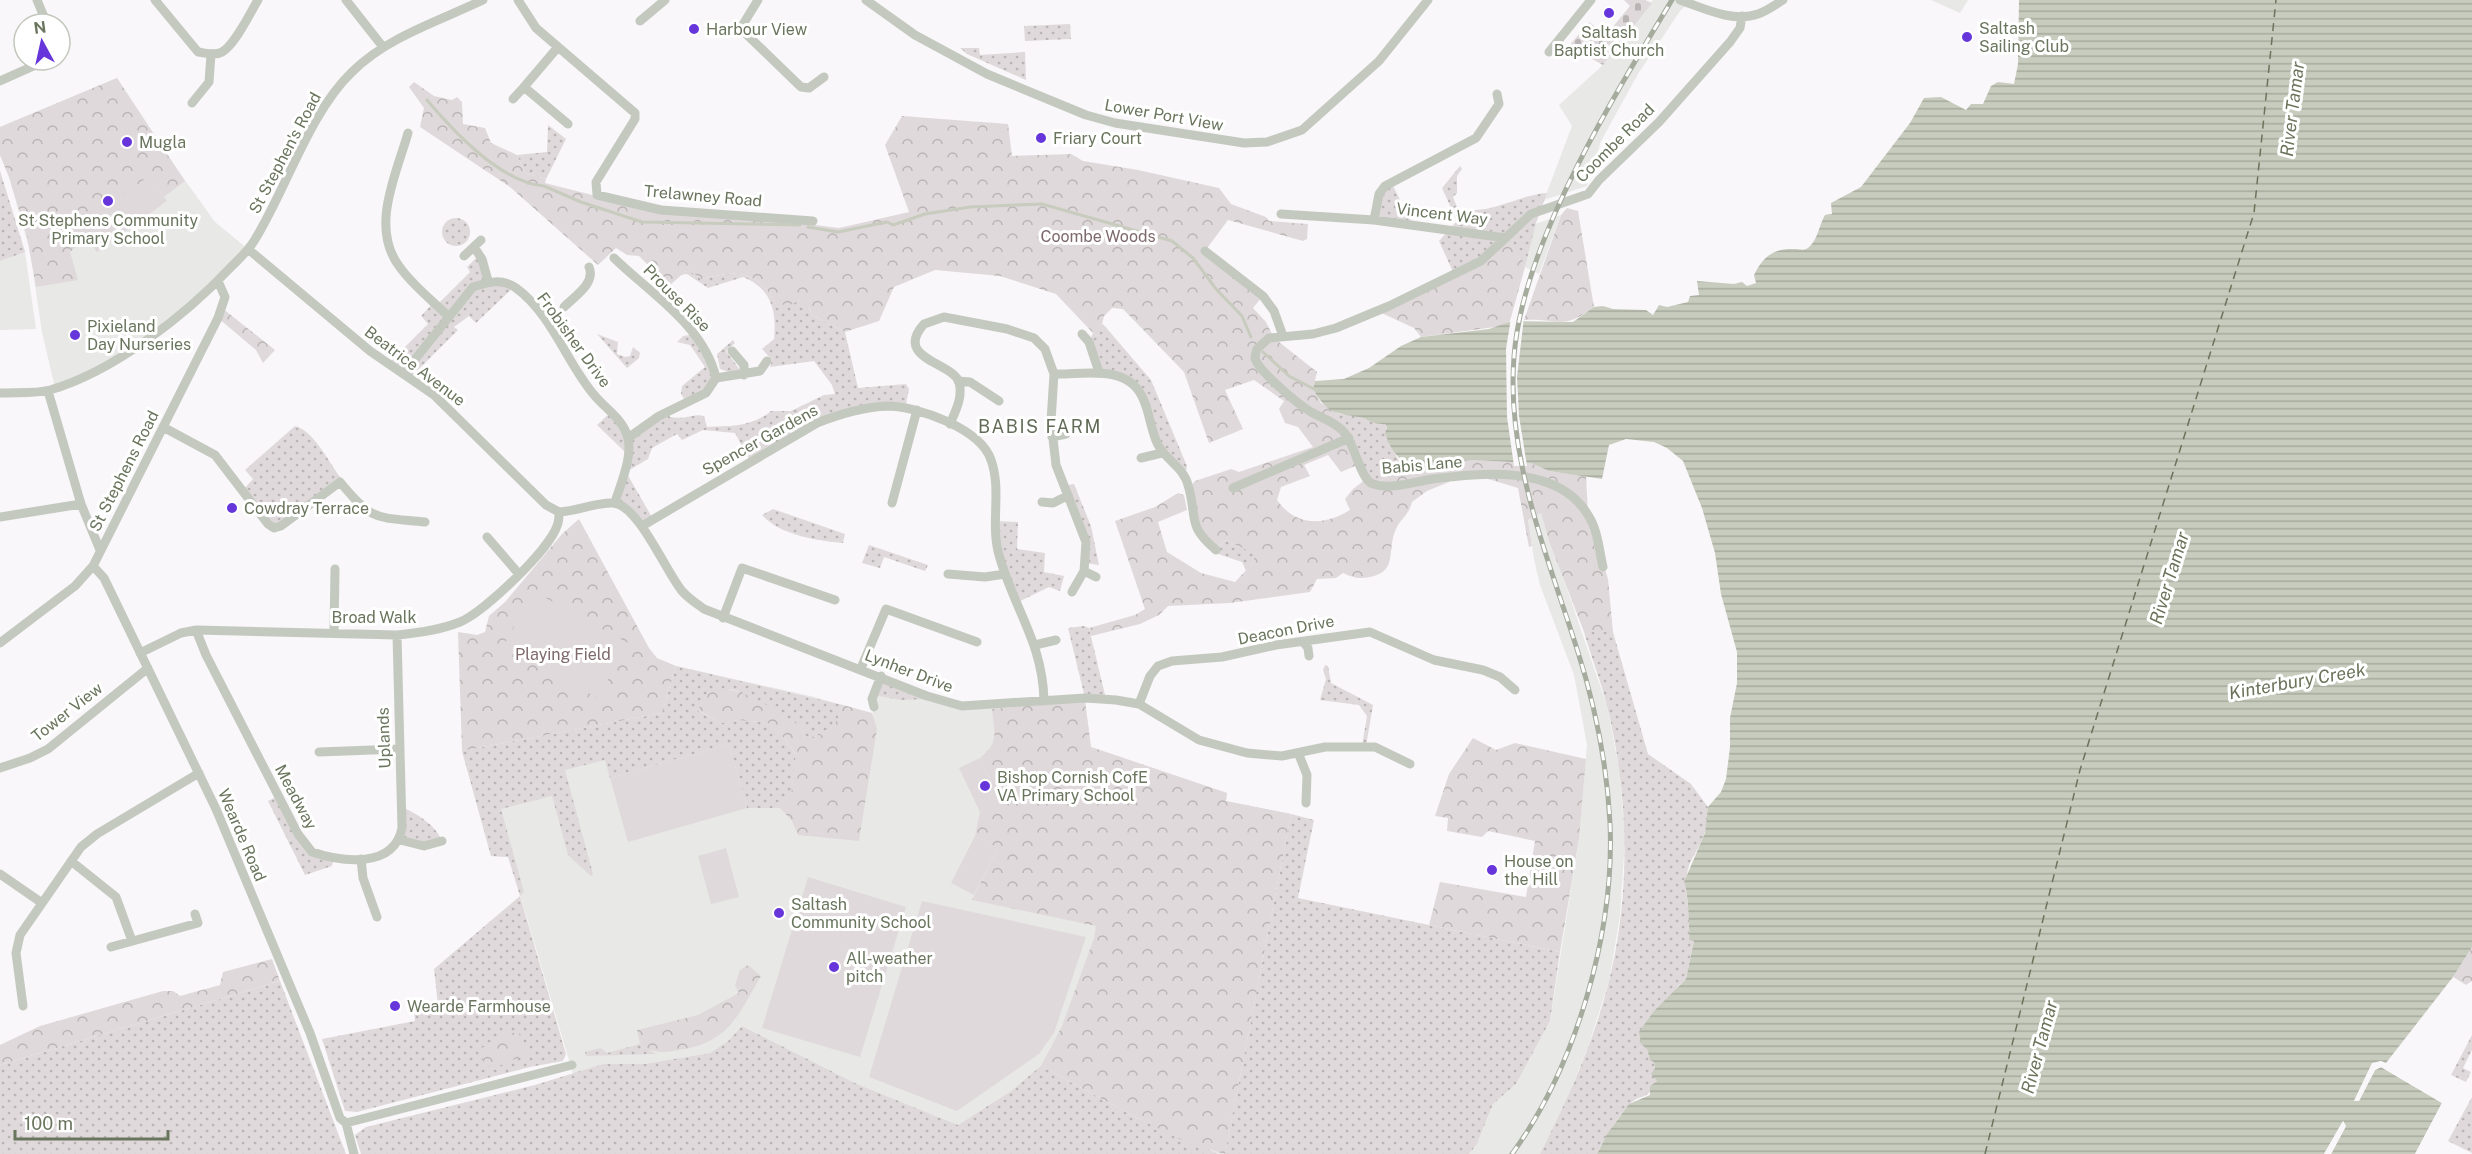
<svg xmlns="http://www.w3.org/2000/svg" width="2472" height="1154" viewBox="0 0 2472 1154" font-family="'Public Sans',sans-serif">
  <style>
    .built { fill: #e8e8e7 }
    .grass { fill: url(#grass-dots) }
    .forest { fill: url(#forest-crowns) }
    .cemetery { fill: url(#cemetery-stones) }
    .pitch { fill: #e0d9db }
    .water { fill: url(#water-rules) }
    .pier { fill: #f9f7f9 }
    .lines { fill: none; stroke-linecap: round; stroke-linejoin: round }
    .stream { stroke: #c8ccbe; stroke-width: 3 }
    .ferry { stroke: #6b745b; stroke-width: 1.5; stroke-dasharray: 8 6; stroke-linecap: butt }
    .minor { stroke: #c4c9c0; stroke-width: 9 }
    .rail-casing { stroke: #a5ac9e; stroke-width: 5 }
    .rail { stroke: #fff; stroke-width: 3; stroke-dasharray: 9; stroke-linecap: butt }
    .poi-dot { fill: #6636db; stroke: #fff; stroke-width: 2 }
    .labels { text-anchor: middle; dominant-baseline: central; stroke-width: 6; stroke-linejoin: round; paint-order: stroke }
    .poi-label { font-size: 16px; fill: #69755d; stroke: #fff; text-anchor: start }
    .street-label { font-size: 16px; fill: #69755d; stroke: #fff }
    .park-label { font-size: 16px; fill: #7e696c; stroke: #fff }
    .water-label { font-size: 18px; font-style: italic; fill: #6b745b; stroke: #fff }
    .neighbourhood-label { font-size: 18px; letter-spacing: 1.5px; fill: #626c58; stroke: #fff }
  </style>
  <defs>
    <pattern id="grass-dots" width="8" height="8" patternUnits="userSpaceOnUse" patternTransform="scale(1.5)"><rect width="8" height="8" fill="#e0d9db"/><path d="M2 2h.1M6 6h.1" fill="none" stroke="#bab5b5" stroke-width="1.8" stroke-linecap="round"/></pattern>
    <pattern id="forest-crowns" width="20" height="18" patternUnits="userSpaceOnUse" patternTransform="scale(1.5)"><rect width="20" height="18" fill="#e0d9db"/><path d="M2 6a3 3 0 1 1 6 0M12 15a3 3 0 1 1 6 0" fill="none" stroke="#bab5b5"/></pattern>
    <pattern id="cemetery-stones" width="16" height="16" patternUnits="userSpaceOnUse" patternTransform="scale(1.5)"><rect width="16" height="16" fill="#e0d9db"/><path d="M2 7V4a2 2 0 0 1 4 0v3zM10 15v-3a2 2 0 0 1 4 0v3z" fill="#bab5b5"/></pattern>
    <pattern id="water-rules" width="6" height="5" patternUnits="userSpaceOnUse" patternTransform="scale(1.5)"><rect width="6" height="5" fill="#c8ccbe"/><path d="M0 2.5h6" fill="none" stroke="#a6aa9e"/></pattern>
  </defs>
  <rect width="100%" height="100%" fill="#f9f7f9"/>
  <path class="built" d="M1653,0h39l-12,11 -42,63 -37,67 -14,45 -43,14 28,-74 -13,-21 44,-40z
    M1931,0h37l-8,13z
    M117,78l49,76 49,68 33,27 -30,32 -101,77 -62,30 -13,-56 -12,-81 -21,-74 -9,-22v-28z
    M0,171l25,81 11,77 -36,1z
    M1561,215l-22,59 -14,-7 10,-43z
    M1541,513l66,193 13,67 5,65 -5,78 -11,65 -21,66 -25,62 -23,45h-71l8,-10 16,-40 23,-20 34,-63 29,-182 8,-94 -13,-70 -34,-90 -6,-26 -6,-40z
    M676,666l139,31 58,18 -2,-13 2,-7 55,4 33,11 124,-9 6,46 136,46 -1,8 65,13 -66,340h-6l-178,-87 -30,24 -53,34 -101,-41 -115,-58 -14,15 -18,12 -66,11h-41l-30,10 -64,-217 -18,-1 -29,-105 200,-38z"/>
  <path class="grass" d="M1070,24l1,15 -46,2 -1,-15z
    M960,48h19l1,7 45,-3 1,28 -59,-26z
    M548,125l18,14 -20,40 -21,-6 -8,-18 30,-3z
    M1460,166l2,3 -5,7v17l-4,4 4,10c30,11 59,-12 90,-14l-11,30 -11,44 -19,-28 -52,35 -15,-33 18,-20 -15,-33z
    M0,171l25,81 -25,9z
    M1391,182l22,43 -39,-5 5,-26z
    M442 232a14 14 0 1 1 28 0a14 14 0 1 1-28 0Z
    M479,255l9,26 26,6 -38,36 -7,-7 -15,11 4,3 -47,47 -22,-14 39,-39 -7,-8 13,-14 3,3 33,-33 -3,-5z
    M686,271h4l11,8c38,-9 55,-10 75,25l23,-3 10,6 3,8 33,17 13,56 48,-4 3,5 -4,20 -65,5 -90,47 -15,-28 -32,-3 -21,10 -5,-6 -25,14 -4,11 -22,13 27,47 -11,7 -27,-24 12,-48 -30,-29 14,-13 17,25 39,-25 3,5c16,3 24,-4 34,-1l3,11c24,-1 45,0 64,-16h20l33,-16 11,-1 -3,-9 -18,-24 -44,6 2,-7 -10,-11 12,-10c3,-28 -3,-51 -31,-62l-35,11 -21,-14 -7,1z
    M1103,324l48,56 36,86 -2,10 -23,-23 -27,-68 -36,-13 -10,-30 4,-9 6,3v-9z
    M597,334l21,8 -1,12 8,3 5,-1 3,-9 7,6 -1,5 -12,10z
    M696,334l16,25 -1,29 -25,14 -5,-8 1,-8 23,-19 -15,-22 -13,-3 6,-6z
    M733,340l2,3 -9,8 14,19 -6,4 -14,-5 -3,-15z
    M1332,410c10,7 19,4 29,7 10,4 12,7 24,7l12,34 8,5 -16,14 -18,7 -43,-63z
    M295,426c18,4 34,36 45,51v5l-66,46 -31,-38 10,-11 -8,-9z
    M1074,484l17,42 8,39 -14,-2 1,-21 -24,-56z
    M773,509l72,25 -2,9c-24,-2 -64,-8 -81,-28z
    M995,521l23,1 -1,27 28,4 -1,19 20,4 -4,15 -11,-4 -33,16 -11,-29z
    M1226,540l30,14 -3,9 -7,8 -4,-9 -24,-8 -2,-4z
    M869,545l59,20 -3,6 -41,-14 -4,11 -18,-5z
    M1084,626l5,2 17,71 -21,-1 -17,-70z
    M1584,632h29l35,122 43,30 17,23c-1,9 -1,20 -4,28 -4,13 -16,26 -17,39 -3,21 5,46 2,66l5,1 -8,38 -8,7 -31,63 3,11 4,1 1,6 -3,7 5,7c-11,22 -16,11 -28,24 -12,13 -25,33 -32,49h-57c28,-55 54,-113 69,-173 22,-88 20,-187 -2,-275 -6,-25 -16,-49 -23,-74z
    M1325,665l3,1 3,17 42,22 -7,41h-4l5,-30 -8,-11 -39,-5 6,-21 -3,-9z
    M676,666l167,39c-7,21 -14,31 -38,33l-3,-11 -49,-29 -21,-9 -26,6 -8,16 23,12 17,-3 30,3 13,11 15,21 -5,41 -11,12h-33l-18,-64 -119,34 -5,-18 -40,10 28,104 -2,2 -23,-21 -16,-59 -51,13 23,83 -4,4 46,158 -3,7 -33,6 -173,45 -12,-1 -23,-72 93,-18 -1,-11 24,-5 -4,-36 86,-73 -12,-39 -17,-1 -29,-105 200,-38z
    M881,679l47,20 -27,1 -28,-5z
    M278,796l34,56 22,5 -2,9 -27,9 -37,-74z
    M402,807c15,7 34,18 40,34l-18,5 -24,-6z
    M1291,814l23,6 -16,78 262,54 -10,69 -34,63 -23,20 -16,40 -8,10h-244z
    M280,981l66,173h-346v-89z
    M742,1026l115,58 101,41 53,-34 30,-25 96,52 82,36h-858l-6,-19 11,-8 169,-42 68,-21h41l66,-11 18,-12z
    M2472,1035v15l-9,18 8,4 -5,10 -15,-7z
    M640,1044l16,10 -70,2 -1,-4 16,-4 6,5z
    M2472,1097v56l-24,-12z"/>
  <path class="forest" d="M117,78l68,103 -21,16 -15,-20 -70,50 8,11 -17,14 8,28 -42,7 -9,-50 -18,-60 -9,-22v-28z
    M414,82l20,14 18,4 5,-3 5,5 1,22 22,4 6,15 26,12 8,18 21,6 -1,4 63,16 231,29 70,-16 -24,-67 17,-29 106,8 4,32 59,-2 12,7 55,9 81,18 12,16 35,13 3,4 39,3 -1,15 -4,2 -75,-21 -23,31 58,45 -10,12 13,14 8,16 43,34 -4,17 8,14 11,7 -4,11 14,8 18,35 -19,8 -13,-17 -24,10 6,11 -29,11 -4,13c19,27 47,26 73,10l-5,-11 8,-10 13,-10 5,5 18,-7 16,-14 16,9 20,-9 33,-3 57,3 18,8 37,5 2,37 20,66 5,53h-29l-35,-91 -8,-28 -13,7 4,26 -3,1 -11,-59 -43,-13 -25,2 -1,5 -22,9 -15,11c-3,13 -11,16 -16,27 -10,21 3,42 -26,48 -12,2 -16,1 -27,-4l-7,5 -19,1 -7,13 -80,11 -62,3 -9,9 -19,9 -49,12 -2,-8 46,-13 10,-6 -30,-88 40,-14 23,-14 6,2 3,15 -29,12 9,30 34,21 34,9 18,-19 2,-9 -29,-14 -10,10 -17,-14 -10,-48 6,-7 36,-12 8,3 74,-25 -15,-20 -13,-4 -6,-14 5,-8 -30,-21 -29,10 18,39 -34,14 -25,-71 -61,-63 -11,-1 -8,8 -5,20 -6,-3 -37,-39 -56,-18 -65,-6 -41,17 -15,34 -34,11 -33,-17 -3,-8 -5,1 -5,-7 -9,4 -14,-1c-20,-35 -37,-34 -75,-25l-11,-8h-4l-17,15 -30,-30 -12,-1 -11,-7 -18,17 -88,-78 -90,-60 4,-19 -15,-21z
    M1567,208l11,3 16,96c-31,24 -37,11 -70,13l37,-105z
    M1506,238l19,29 -15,54 -8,5 -81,11 -7,-9 -37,-17 92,-44z
    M222,308l53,42 -12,13 -7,-13 -38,-32z
    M579,519l70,129 8,10 19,8 -14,47 -200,38 -4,-119 19,3 8,-3 4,-16 16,-14 57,-68z
    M718,689c31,0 58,23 84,38l3,11c24,-2 31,-12 38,-33l29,8 5,16 -18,112 -61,-6 -6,-14 -12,-13 11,-13 5,-41 -15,-20 -13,-11 -30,-3 -17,3 -23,-13 8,-15z
    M1085,701l6,46 136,46 -1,8 65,13 -66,340 -35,-10 -53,-26 -96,-52 21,-40 32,-88 2,-12 -124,-26 26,-52 -23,-12 5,-24 21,-10 -21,-44c20,-16 14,-25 12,-49z
    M1473,738l23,12 19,-7 71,16 -7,80 -19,113 -131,-27 11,-43 86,15 9,-56 -47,-10 -6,6 -35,-6 1,-13 -13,-2 14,-42z
    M2472,947v34l-6,4 -13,-8z
    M272,959l8,22 -280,84v-20l40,-19 123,-35h10l7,5 40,-11 3,-13z
    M748,965l13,11c-23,40 -33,67 -82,74 -16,3 -25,4 -39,-6l-3,-14 61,-15 41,-22 -4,-8 5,-15z
    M510,1032l9,2 8,20 -33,14 -10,-4 -4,-15z"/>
  <path class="cemetery" d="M1624,0h21l7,3 -49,62 -34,-19 20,-24 17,13 24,-29z"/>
  <path class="pitch" d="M149,176l18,25 -70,51 -18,-25z
    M533,591l95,52 -30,55 -95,-51z
    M729,744l18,64 -119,34 -18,-64z
    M980,758l21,45 -21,9 -21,-44z
    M975,836l23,12 -24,47 -23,-12z
    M726,848l13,49 -28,7 -13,-48z
    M808,877l98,30 -46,150 -98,-29z
    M922,901l164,36 -32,96 -15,21 -82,57 -88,-34z"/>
  <path class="water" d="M2019,0h453v947l-19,30 -67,86 -5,-2 -9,3 -18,37h5l16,-31 6,-3 61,36 -27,51h-84l15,-28 -3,-5 -19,33h-727l10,-20 22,-30 21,-9v-9l7,-5 -6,-7 4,-6 -1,-6 -4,-2 -3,-11 -6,-5 -2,-12 15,-21 32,-32 8,-38 -5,-1c1,-6 -1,-53 -5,-58l21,-49 3,-26 13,-15 5,-13 4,-32v-29l7,-35v-31l-16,-58 -6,-41 -13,-45 -19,-47 -16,-13 -13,-6 -28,-3 -17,6 -7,34 -53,-8 -18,-8 -57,-3 -33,3 -20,9c-20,-10 -29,-18 -36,-39l2,-5 -2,-4c-17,0 -16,-6 -27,-7 -24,-4 -32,-5 -45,-28l2,-8 29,-2 25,-11 32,-22 20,-9 68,-8 23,-8 61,1 21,-15 9,-1 10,3 33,1 7,5 6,-10 8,2 21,-5 2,-6 9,-1 -2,-14 37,3 8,-2 5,4 9,-3 -2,-8c9,-18 19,-27 40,-26 5,0 10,2 14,-1 10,-8 11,-23 17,-33l7,-1 -1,-11 30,-16 49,-64 14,-25 17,-1 25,13 5,-6h12l8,-18 7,-4 16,2 4,-20z"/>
  <path class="pier" d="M1524,317l-7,60 2,39 8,50h-13l-7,-49 -1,-68 5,-31z
    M2381,1061l64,40 -27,53h-3l27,-51 -61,-36 -6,3 -16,31h-5l18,-38z
    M2343,1121l3,5 -15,28h-3l15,-29 -16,29h-3z"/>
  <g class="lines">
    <path class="stream" d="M427,100c27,32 73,82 117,86l37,16 61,20 158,3
      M808,227l30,5 49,-10 6,3 32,-11 45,-7 72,-3 130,37 21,17 23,31 26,27 9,21
      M1263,352l26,24 25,13"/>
    <path class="ferry" d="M1985,1154l95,-384 174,-557 22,-213"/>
    <path class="minor" d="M37,0l10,24
      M155,0l43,52c8,1 17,4 24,0 13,-7 28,-39 36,-52
      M346,0l37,47
      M518,0l18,28 99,85v6l-39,63 1,13 64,15 152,11
      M758,0l-16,26 1,5 58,56 8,1 15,-11
      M866,0l49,35 72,39 99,41 29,8 129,20 23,-1 35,-12 77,-69 49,-61
      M1680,0c23,8 53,23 78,14 9,-3 17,-9 25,-14
      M640,21l25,-21
      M558,47l-34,40 44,37
      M1549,52l42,-52
      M0,81l47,-21
      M513,99l11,-12
      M192,103l17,-21 2,-28
      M408,133c-12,42 -38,94 -9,133 13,19 33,34 49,50
      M1281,214l93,6 132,18
      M1374,220l5,-26 6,-8 91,-48 23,-34 -2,-10
      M474,247l8,12 6,22
      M248,249l122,102 64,44 112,110 13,7
      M1205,251l58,45 11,15 9,25
      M464,256l17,-16
      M614,258c37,36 90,68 102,120
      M564,307c11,-11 32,-24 25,-40
      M1082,334l7,8 10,30
      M732,351l12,14v10
      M404,373l69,-86c15,-5 29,-9 43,1 36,26 51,76 79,108 11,13 27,23 32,39 7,19 -6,48 -12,67
      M1054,374c31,1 76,-11 90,27 6,14 7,30 14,44 8,15 26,23 30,40 10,33 -2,40 28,65
      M716,378l44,-7 7,-10
      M958,381l12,1 29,19
      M48,391l33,113 19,46
      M0,393c16,-1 35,1 50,-3 63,-18 136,-75 180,-122 8,-8 18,-17 24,-27 32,-51 55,-128 98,-169 35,-35 87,-51 131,-72
      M950,424c6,-14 13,-27 9,-42 -7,-20 -66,-23 -35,-58l20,-7 63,12 27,9 11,11 9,25 -3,47 5,44 30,77 -2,29 -12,21
      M163,427l52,28 53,69 6,4 7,-2 59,-44c33,40 35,35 85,40
      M1052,437l14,-3
      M628,438l31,-22 47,-23 10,-15
      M1141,458l21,-5
      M1233,488l116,-50
      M1042,502l11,1 14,-7
      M892,503l25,-93
      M559,512c19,-1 37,-10 54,-9 25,1 53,69 69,88 6,7 15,13 22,18l223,87 35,10 123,-8 31,2 23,4 60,36 48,13 35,3 43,-9h50l35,17
      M0,517l81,-13
      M642,526l175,-103c23,-9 46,-16 70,-17 31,0 94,23 104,54 11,30 -1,64 8,95 15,54 44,88 45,146
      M487,537l31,36
      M93,566l11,12 112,231 94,224 30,85 6,5 8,31
      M1603,567c-4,-17 -5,-37 -15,-52 -30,-51 -107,-42 -156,-36 -18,3 -42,11 -59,5 -13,-4 -18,-42 -31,-54 -8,-8 -22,-13 -31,-18 -13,-8 -53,-41 -56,-54 0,-3 1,-6 2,-9l12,-11 44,-4 23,-6 53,-22 92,-45 50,-47 57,-20 11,-14 60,-58 71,-80 10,-14 2,-12
      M1084,571l12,6
      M948,574l37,3 20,-3
      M723,618l19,-50 93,32
      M196,630l10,25 92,179 14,18c30,10 82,17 90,-24l-5,-193
      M334,633l1,-64
      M0,643l75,-57 18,-20 125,-248 7,-21 -7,-16
      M1304,643l4,5 1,8
      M1035,645l21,-5
      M140,653l41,-20 15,-3 201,5c22,-2 43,-5 63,-13 24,-10 89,-72 97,-96 2,-4 2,-10 2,-14
      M861,668l25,-59 91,33
      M1139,704l11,-28 8,-10 14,-5 50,-4 54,-12 94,-13 64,28 49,10 17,7 15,13
      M874,707l-2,-8 9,-23
      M319,752l80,-3
      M1299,755l8,20 -1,28
      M0,768l30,-10 18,-9 100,-81
      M400,840l24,6 18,-5
      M361,859l2,19 14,39
      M71,861l45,36 16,44
      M0,874l42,29
      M111,947l87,-24 -3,-9
      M23,1006l-7,-53 4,-18 61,-88 16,-13 102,-61
      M346,1123l226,-58"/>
    <defs>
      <path id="rail" d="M1512,1154c64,-88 103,-222 98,-331 -3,-59 -15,-118 -33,-174 -32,-101 -78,-208 -60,-317 18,-108 98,-238 155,-332"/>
    </defs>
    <use href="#rail" class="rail-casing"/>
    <use href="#rail" class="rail"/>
  </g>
  <g class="poi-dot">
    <circle cx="1609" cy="13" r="6"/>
    <circle cx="694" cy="29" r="6"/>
    <circle cx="1967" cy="37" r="6"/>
    <circle cx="1041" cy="138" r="6"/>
    <circle cx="127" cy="142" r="6"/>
    <circle cx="108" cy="201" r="6"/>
    <circle cx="75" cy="335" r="6"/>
    <circle cx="232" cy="508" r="6"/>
    <circle cx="985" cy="786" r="6"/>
    <circle cx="1492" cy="870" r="6"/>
    <circle cx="779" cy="913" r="6"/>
    <circle cx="834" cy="967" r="6"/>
    <circle cx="395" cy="1006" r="6"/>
  </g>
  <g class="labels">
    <g class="poi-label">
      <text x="1979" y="28">Saltash<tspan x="1979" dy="18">Sailing Club</tspan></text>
      <text x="706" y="29">Harbour View</text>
      <text x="1609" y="32" text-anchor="middle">Saltash<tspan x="1609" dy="18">Baptist Church</tspan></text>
      <text x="1053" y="138">Friary Court</text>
      <text x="139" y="142">Mugla</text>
      <text x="108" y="220" text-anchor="middle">St Stephens Community<tspan x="108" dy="18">Primary School</tspan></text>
      <text x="87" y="326">Pixieland<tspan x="87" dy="18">Day Nurseries</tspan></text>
      <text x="244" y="508">Cowdray Terrace</text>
      <text x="997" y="777">Bishop Cornish CofE<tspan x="997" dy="18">VA Primary School</tspan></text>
      <text x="1504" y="861">House on<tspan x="1504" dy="18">the Hill</tspan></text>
      <text x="791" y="904">Saltash<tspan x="791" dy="18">Community School</tspan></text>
      <text x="846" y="958">All-weather<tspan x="846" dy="18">pitch</tspan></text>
      <text x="407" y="1006">Wearde Farmhouse</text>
    </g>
    <g class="street-label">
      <text transform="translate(1164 115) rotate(10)">Lower Port View</text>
      <text transform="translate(1615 143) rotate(-45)">Coombe Road</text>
      <text transform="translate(285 153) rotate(-62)">St Stephen's Road</text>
      <text transform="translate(703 196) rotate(5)">Trelawney Road</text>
      <text transform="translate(1442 214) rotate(7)">Vincent Way</text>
      <text transform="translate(677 298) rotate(45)">Prouse Rise</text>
      <text transform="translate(574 340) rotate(54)">Frobisher Drive</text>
      <text transform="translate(415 366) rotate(37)">Beatrice Avenue</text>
      <text transform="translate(760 440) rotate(-29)">Spencer Gardens</text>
      <text transform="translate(1422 465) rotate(-5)">Babis Lane</text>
      <text transform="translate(124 471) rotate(-63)">St Stephens Road</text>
      <text x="374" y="617">Broad Walk</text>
      <text transform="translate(1286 630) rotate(-11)">Deacon Drive</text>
      <text transform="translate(909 671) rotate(21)">Lynher Drive</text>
      <text transform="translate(67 712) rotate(-38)">Tower View</text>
      <text transform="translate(384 738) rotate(-92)">Uplands</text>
      <text transform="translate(296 797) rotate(62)">Meadway</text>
      <text transform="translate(242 835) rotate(67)">Wearde Road</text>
    </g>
    <g class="park-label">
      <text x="1098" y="236">Coombe Woods</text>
      <text x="563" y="654">Playing Field</text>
    </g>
    <g class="water-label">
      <text transform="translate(2292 109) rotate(-83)">River Tamar</text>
      <text transform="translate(2169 578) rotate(-73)">River Tamar</text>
      <text transform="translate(2297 681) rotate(-10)">Kinterbury Creek</text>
      <text transform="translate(2039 1047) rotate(-75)">River Tamar</text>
    </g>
    <g class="neighbourhood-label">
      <text x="1040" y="426">BABIS FARM</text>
    </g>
  </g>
  <g transform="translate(42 42) rotate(352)"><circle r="28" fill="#ffffff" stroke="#c3c8be" stroke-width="1.5"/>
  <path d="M0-4.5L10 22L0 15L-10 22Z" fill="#6636db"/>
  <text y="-9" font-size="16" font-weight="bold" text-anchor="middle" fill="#69755d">N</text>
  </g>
  <path d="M15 1130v9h153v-9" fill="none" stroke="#69755d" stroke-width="3"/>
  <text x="24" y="1130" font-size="18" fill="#69755d" stroke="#ffffff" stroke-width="4.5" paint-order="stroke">100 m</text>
</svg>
